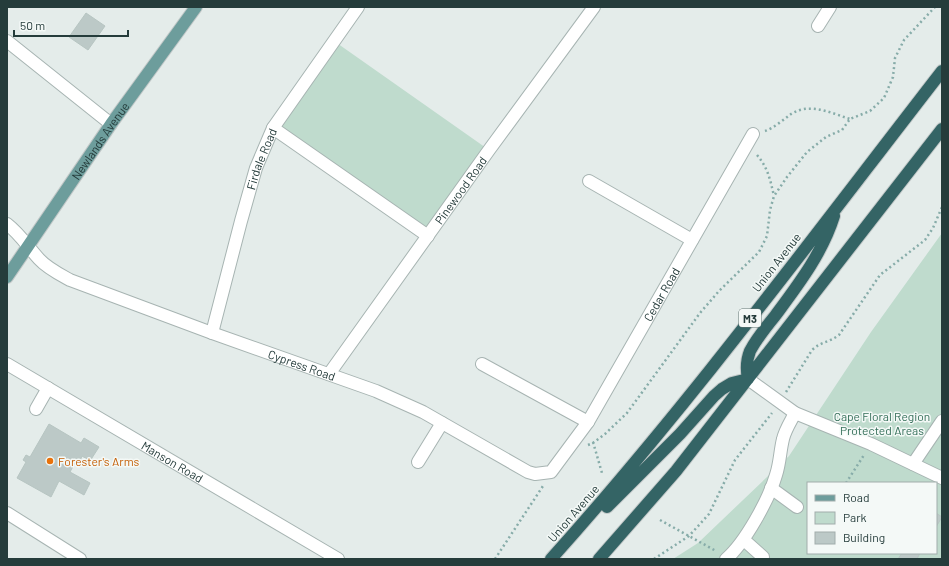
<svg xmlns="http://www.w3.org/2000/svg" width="949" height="566" viewBox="0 0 949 566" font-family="Barlow,sans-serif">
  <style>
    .green { fill: #bfdbcd; fill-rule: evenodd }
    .building { fill: #bcc9c7; stroke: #b7c5c2 }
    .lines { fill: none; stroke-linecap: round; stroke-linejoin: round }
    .minor-casing { stroke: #a7b4b2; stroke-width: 14 }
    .major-casing { stroke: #c2c8c8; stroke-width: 14 }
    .highway-casing { stroke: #c2c8c8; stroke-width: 14 }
    .path { stroke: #87aca9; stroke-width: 2.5; stroke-dasharray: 2 3; stroke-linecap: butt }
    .minor { stroke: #fff; stroke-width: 12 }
    .major { stroke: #6d9d9c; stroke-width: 12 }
    .highway { stroke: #346465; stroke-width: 12 }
    .food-dot { fill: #e8710a; stroke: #f4f9f7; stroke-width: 1.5 }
    .labels { text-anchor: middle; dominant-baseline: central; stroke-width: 3; stroke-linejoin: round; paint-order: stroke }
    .shield { fill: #f4f9f7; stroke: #637573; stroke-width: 1 }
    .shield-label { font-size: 11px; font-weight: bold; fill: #253c3b }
    .street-label { font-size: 12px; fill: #253c3b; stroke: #f4f9f7 }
    .park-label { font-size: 12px; fill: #336e58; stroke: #f4f9f7 }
    .food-label { font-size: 12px; fill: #c56008; stroke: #f4f9f7; text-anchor: start }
  </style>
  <rect width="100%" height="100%" fill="#e4ecea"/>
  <path class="green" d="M334,41l155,109 -61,86 -155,-108z
    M942,233v326h-269l25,-16 91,-87 82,-124zM808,483h128v70h-128z"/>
  <path class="building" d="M86,13l19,13 -17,24 -19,-13z
    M49,424l32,19 3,-5 15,9 -9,14 -8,-5 -2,5 -3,-2 -7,13 20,11 -6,12 -25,-14 -8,16 -34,-19 9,-16 -3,-2 3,-5 4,2z
    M936,513l6,4 -6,10z
    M902,553h18l-3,6h-19z"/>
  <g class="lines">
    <defs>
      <g id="minor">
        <path d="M818,26l12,-19"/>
        <path d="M7,41l104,83"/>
        <path d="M273,128l155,108"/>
        <path d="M589,181l103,59"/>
        <path id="s1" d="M7,224c13,10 21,23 32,35 8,9 20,15 31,21l142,53 164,58 47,21 105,60 7,2 16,-2 37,-50 165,-288"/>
        <path id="s2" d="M212,333l29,-112 15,-53 17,-40 85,-121"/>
        <path id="s3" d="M7,364l331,195"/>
        <path d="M482,364l106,58"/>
        <path id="s4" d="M329,374l160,-224 105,-143"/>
        <path d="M748,379l47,34 76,31 71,34"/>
        <path d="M36,409l12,-21"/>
        <path d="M418,462l24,-39"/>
        <path d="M913,464l29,-43"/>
        <path d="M771,488l26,19"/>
        <path d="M7,513l73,46"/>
        <path d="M744,540l19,17"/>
        <path d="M726,559c19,-16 43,-60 50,-84 4,-12 4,-24 7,-36 2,-9 8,-18 12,-26"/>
      </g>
      <g id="major">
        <path id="s5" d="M7,277l104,-153 85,-117"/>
      </g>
      <path id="highway" d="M748,379c-2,-10 -2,-18 2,-28 7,-13 16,-24 25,-35 23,-31 47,-62 59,-100
        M607,507l73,-73 34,-38 8,-7 10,-6 16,-4
        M551,559c139,-155 263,-323 391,-488
        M599,559l77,-88 266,-342"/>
    </defs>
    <use href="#minor" class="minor-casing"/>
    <use href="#major" class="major-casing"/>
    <use href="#highway" class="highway-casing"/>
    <path class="path" d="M765,131c9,-3 18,-11 26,-17 19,-12 40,-1 59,5
      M757,155c11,13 13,24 17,41
      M786,392l26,-42c8,-8 18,-8 27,-15l41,-60 45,-35 8,-12 9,-21
      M593,442l9,31
      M588,445l5,-2 12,-9 22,-21 73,-100 19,-22 40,-39 8,-16 3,-26 4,-14 13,-19 20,-25 19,-15 16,-7 8,-11 20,-8 14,-13 9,-21 2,-19 9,-18 31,-33
      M846,483l18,-28
      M660,520l56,31
      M495,559l48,-73
      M654,559l35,-23 20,-22 26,-54 37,-47"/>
    <use href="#minor" class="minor"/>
    <use href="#major" class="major"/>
    <use href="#highway" class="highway"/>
  </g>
  <circle class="food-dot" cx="50" cy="461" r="4"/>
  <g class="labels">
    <rect class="shield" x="739" y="309" width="22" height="18" rx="3"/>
    <g class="shield-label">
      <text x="750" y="318">M3</text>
    </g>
    <g class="street-label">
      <text stroke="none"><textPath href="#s5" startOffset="165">Newlands Avenue</textPath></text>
      <text stroke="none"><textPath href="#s2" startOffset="181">Firdale Road</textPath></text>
      <text stroke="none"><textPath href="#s4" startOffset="226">Pinewood Road</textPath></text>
      <text transform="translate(776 262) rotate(-52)">Union Avenue</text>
      <text stroke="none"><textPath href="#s1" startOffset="816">Cedar Road</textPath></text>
      <text stroke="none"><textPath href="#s1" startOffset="332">Cypress Road</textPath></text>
      <text stroke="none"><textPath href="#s3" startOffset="192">Manson Road</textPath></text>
      <text transform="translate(573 513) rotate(-49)">Union Avenue</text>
    </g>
    <g class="park-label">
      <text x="882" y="416">Cape Floral Region<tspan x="882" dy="14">Protected Areas</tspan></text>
    </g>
    <g class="food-label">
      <text x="58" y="461">Forester's Arms</text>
    </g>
  </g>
  <rect width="949" height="566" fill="none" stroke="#253c3b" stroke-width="16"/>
  <rect x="807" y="482" width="130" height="72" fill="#f4f9f7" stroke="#a1adac"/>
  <rect x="815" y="495" width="20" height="6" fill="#6d9d9c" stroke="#a1adac"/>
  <text x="843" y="502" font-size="12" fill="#253c3b">Road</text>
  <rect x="815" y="512" width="20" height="12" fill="#bfdbcd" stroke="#a1adac"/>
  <text x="843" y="522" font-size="12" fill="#253c3b">Park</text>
  <rect x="815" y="532" width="20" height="12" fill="#bcc9c7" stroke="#a1adac"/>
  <text x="843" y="542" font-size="12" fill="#253c3b">Building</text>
  <path d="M14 30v6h114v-6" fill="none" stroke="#253c3b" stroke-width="2"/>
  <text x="20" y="30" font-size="12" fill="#253c3b" stroke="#f4f9f7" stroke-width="3" paint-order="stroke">50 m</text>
</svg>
